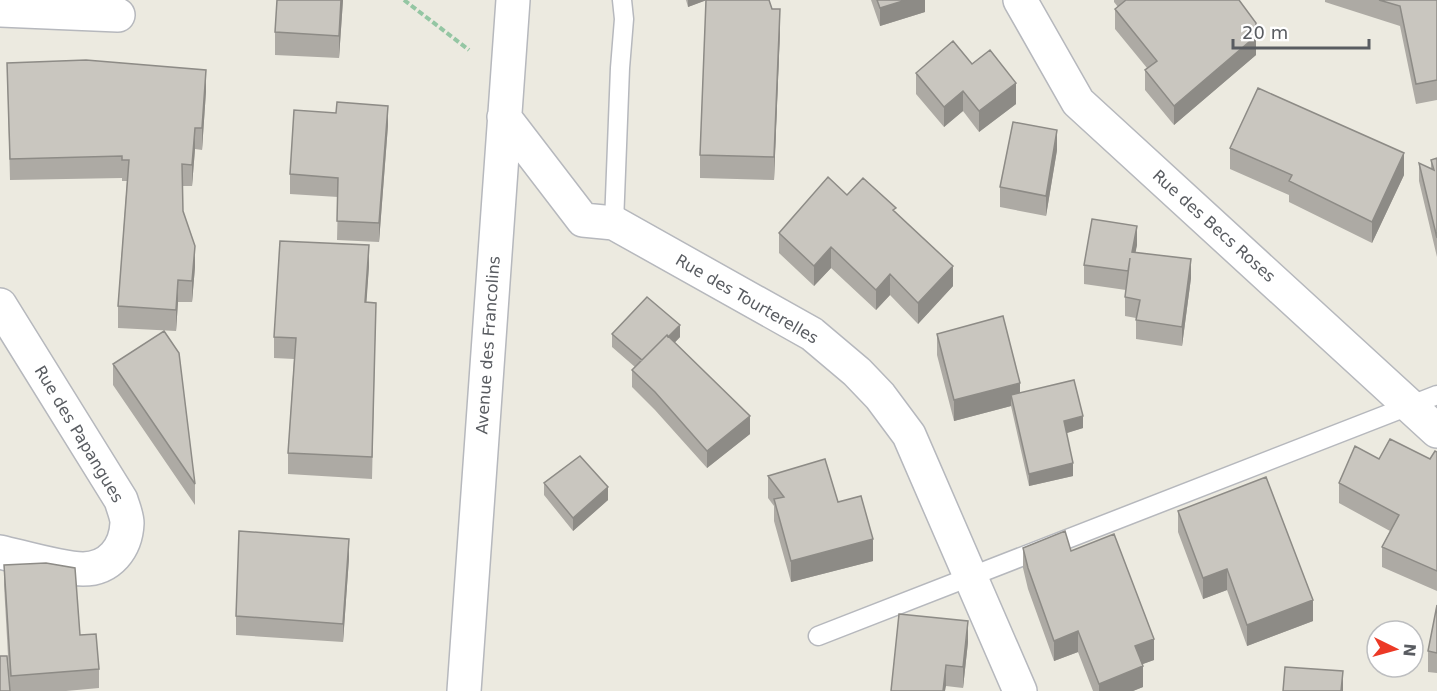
<svg xmlns="http://www.w3.org/2000/svg" width="1437" height="691" viewBox="0 0 1437 691" font-family="'DejaVu Sans',sans-serif">
  <style>
    .lines { fill: none; stroke-linecap: round; stroke-linejoin: round }
    .lane-casing { stroke: #b6b8bd; stroke-width: 21 }
    .street-casing { stroke: #b6b8bd; stroke-width: 36 }
    .path { stroke: #94c6a3; stroke-width: 4; stroke-dasharray: 6 3; stroke-linecap: butt }
    .lane { stroke: #fff; stroke-width: 18 }
    .street { stroke: #fff; stroke-width: 33 }
    .wall { fill: #adaaa4 }
    .shaded-wall { fill: #8d8b86 }
    .building { fill: #c9c6bf; stroke: #8d8b86; stroke-width: 1.5 }
    .labels { text-anchor: middle; dominant-baseline: central; stroke-width: 5; stroke-linejoin: round; paint-order: stroke }
    .street-label { font-size: 16px; fill: #595c61; stroke: #fff }
  </style>
  <rect width="100%" height="100%" fill="#eceae0"/>
  <g class="lines">
    <defs>
      <path id="lane" d="M614,223l6,-155 4,-49 -2,-19
        M818,636l619,-241"/>
      <path id="street" d="M1020,0l58,102 359,329
        M0,10l118,5
        M504,117l79,103 31,3 198,111 45,38 23,24 29,39 111,256
        M0,305l121,195c2,7 6,16 6,23 -1,25 -17,46 -44,46 -21,0 -61,-12 -83,-17
        M464,691l49,-691"/>
    </defs>
    <use href="#lane" class="lane-casing"/>
    <use href="#street" class="street-casing"/>
    <path class="path" d="M404,0l65,50"/>
    <use href="#lane" class="lane"/>
    <use href="#street" class="street"/>
  </g>
  <path class="wall" d="M277,0h66l-4,58 -64,-3v-23z
    M686,0h83l11,31 -6,149 -74,-2v-23l6,-155 -18,7z
    M871,0h54v12l-45,14z
    M1114,0h125l17,55 -82,70 -29,-35v-20l2,-2 -32,-39v-20l3,-2 -4,-5z
    M1325,0h112v100l-21,4 -16,-78 -75,-24z
    M7,63l199,28 -4,59 -7,-1 -3,37h-9v25l12,56 -3,35h-14l-2,29 -58,-3v-22l9,-125h-5v-3l-112,2z
    M972,64l44,40 -37,28 -16,-21 -19,16 -28,-33v-21z
    M388,125l-9,117 -42,-2 1,-43 -48,-3v-20z
    M1230,148l174,27 -32,68 -83,-41v-7l-59,-26z
    M1057,150l-11,66 -46,-9v-20z
    M1437,158v99l-18,-76v-18l12,6v-9z
    M847,195l49,18 57,73 -35,38 -28,-29 -14,15 -45,-42 -17,18 -35,-33v-20z
    M1137,245l-2,7 56,26 -9,68 -46,-7v-21l-11,-2v-19l1,-7 -42,-6v-19z
    M369,266l-3,36 10,1 -4,176 -84,-5v-21l6,-94 -20,-1v-21z
    M612,334l68,3 -6,6 76,91 -43,34 -52,-58 -23,-23v-17l3,-3 -23,-20z
    M937,334l83,59 63,35 -17,5 7,43 -44,10 -18,-80 -57,15 -17,-66z
    M113,364l82,120v21l-82,-120z
    M1437,452v139l-55,-24v-20l8,-16 -51,-28v-20l40,-24h51z
    M768,476l70,26 35,59 -82,21 -17,-61v-15l-6,-8z
    M544,483l64,17 -35,31 -29,-36z
    M1178,511l135,110 -66,25 -20,-56 -24,9 -25,-67z
    M1023,548l48,3 83,109 -12,4 1,23 -10,4h-40l-15,-39 -24,9 -26,-72 -5,-21z
    M349,558l-6,84 -107,-7v-19z
    M4,565l76,70 19,34v19l-33,3h-56l-6,-106z
    M1437,605v68l-9,-1v-21z
    M968,642l-5,46 -17,-2 -55,5z"/>
  <path class="shaded-wall" d="M341,0h2l-4,58v-22z
    M688,0h19l-19,7z
    M906,0h19v12l-45,14v-18z
    M780,9v22l-6,149v-23z
    M1256,36v19l-82,70v-19z
    M206,70v21l-4,59v-22z
    M1016,83v21l-37,28v-21z
    M963,91v20l-19,16v-20z
    M388,106v19l-9,117v-19z
    M195,128v21l-3,37v-21z
    M1057,130v20l-11,66v-20z
    M1404,153v22l-32,68v-21z
    M1137,226v19l-5,26v-19z
    M369,245v21l-4,58v-22z
    M195,246v21l-3,35v-21z
    M831,247v21l-17,18v-20z
    M1191,259v19l-9,68v-19z
    M953,266v20l-35,38v-21z
    M890,274v21l-14,15v-20z
    M178,280v22l-2,29v-21z
    M680,325v12l-36,38v-13z
    M1020,383v21l-9,-9v11l-57,15v-21z
    M750,416v18l-43,34v-17z
    M1083,416v12l-19,6v-13z
    M1073,463v13l-44,10v-12z
    M608,487v13l-35,31v-13z
    M349,539v19l-6,84v-18z
    M873,539v22l-82,21v-21z
    M1227,569v21l-24,9v-21z
    M1313,600v21l-66,25v-21z
    M968,621v21l-5,46v-21z
    M1078,631v21l-24,9v-20z
    M1154,639v21l-19,7v-21z
    M946,665v21l-1,5h-2z
    M1143,666v21l-10,4h-34v-7z
    M1343,671v20h-2z"/>
  <path class="building" d="M277,0h64l-2,36 -64,-4z
    M706,0h63l3,9h8l-6,148 -74,-2z
    M877,0h29l-26,8z
    M1126,0h113l17,23v13l-82,70 -29,-36 12,-9 -42,-52z
    M1379,0h58v80l-21,4 -16,-78z
    M953,41l19,23 18,-14 26,33 -37,28 -16,-20 -19,16 -28,-34z
    M86,60l120,10 -4,58h-7l-3,37 -10,-1 1,47 12,35 -3,35 -14,-1 -2,30 -58,-4 11,-146h-7v-4l-112,3 -3,-96z
    M1258,88l146,65 -32,69 -83,-41 3,-6 -62,-27z
    M337,102l51,4 -9,117 -42,-2 1,-43 -48,-4 4,-64 42,3z
    M1013,122l44,8 -11,66 -46,-9z
    M1437,158v80l-18,-75 15,7 -3,-10z
    M828,177l19,18 16,-17 33,30 -3,2 60,56 -35,37 -28,-29 -14,16 -45,-43 -17,19 -35,-33z
    M1092,219l45,7 -5,26 59,7 -9,68 -46,-7 4,-20 -15,-3 5,-39 -2,13 -44,-6z
    M280,241l89,4 -4,57 11,1 -4,154 -84,-4 8,-115 -22,-1z
    M647,297l33,28 -12,12 -1,-2 -25,25 -30,-26z
    M1003,316l17,67 -66,17 -17,-66z
    M164,331l15,22 16,131 -82,-120z
    M667,335l83,81 -43,35 -52,-59 -23,-22z
    M1074,380l9,36 -19,5 9,42 -44,11 -18,-79z
    M1390,439l40,20 5,-8 2,1v119l-55,-24 17,-32 -60,-32 16,-37 24,13z
    M580,456l28,31 -35,31 -29,-35z
    M825,459l13,43 23,-6 12,43 -82,22 -17,-62 10,-2 -16,-21z
    M1266,477l47,123 -66,25 -20,-56 -24,9 -25,-67z
    M239,531l110,8 -6,85 -107,-8z
    M1065,531l6,20 43,-17 40,105 -19,7 8,20 -44,18 -21,-53 -24,10 -26,-73 -5,-20z
    M46,563l29,5 5,67 16,-1 3,35 -88,7 -7,-111z
    M1437,605v48l-9,-2z
    M899,614l69,7 -5,46 -17,-2 -3,26h-52z
    M0,656h7l3,35h-10z
    M1285,667l58,4 -2,20h-58z"/>
  <g class="labels">
    <g class="street-label">
      <text transform="translate(1214 226) rotate(42)">Rue des Becs Roses</text>
      <text transform="translate(747 299) rotate(30)">Rue des Tourterelles</text>
      <text transform="translate(488 345) rotate(-86)">Avenue des Francolins</text>
      <text transform="translate(79 434) rotate(59)">Rue des Papangues</text>
    </g>
  </g>
  <g transform="translate(1395 649) rotate(95)"><circle r="28" fill="#ffffff" stroke="#bdbec0" stroke-width="1.5"/>
  <path d="M0-4.5L10 22L0 15L-10 22Z" fill="#ec3926"/>
  <text y="-9" font-size="16" font-weight="bold" text-anchor="middle" fill="#595c61">N</text>
  </g>
  <path d="M1233 39v9h136v-9" fill="none" stroke="#595c61" stroke-width="3"/>
  <text x="1242" y="39" font-size="18" fill="#595c61" stroke="#ffffff" stroke-width="4.5" paint-order="stroke">20 m</text>
</svg>
